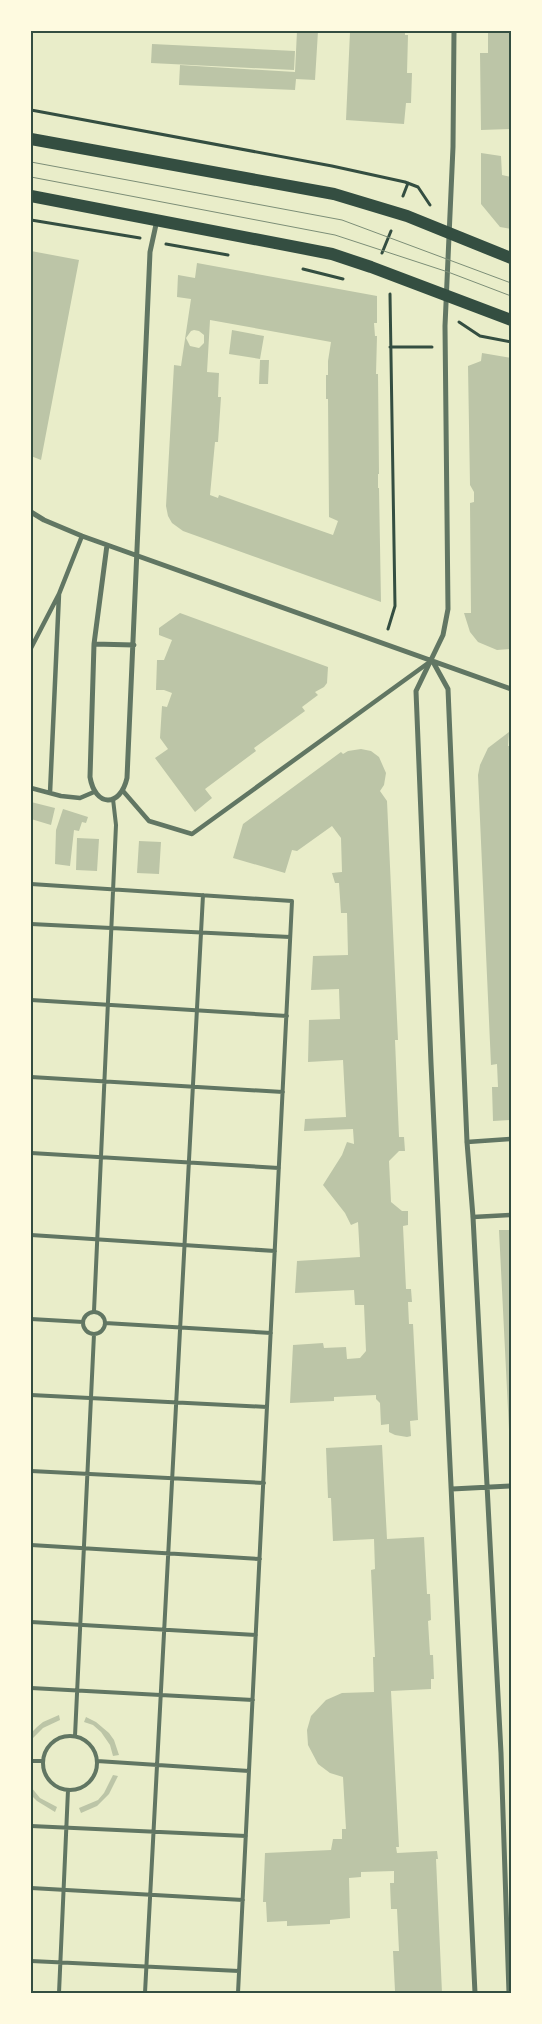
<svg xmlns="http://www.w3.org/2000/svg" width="542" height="2024" viewBox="0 0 542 2024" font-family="'Varela Round',sans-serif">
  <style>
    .building { fill: #bcc5a7; fill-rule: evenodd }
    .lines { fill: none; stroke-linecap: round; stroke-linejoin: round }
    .path { stroke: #344e41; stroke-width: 3 }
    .service { stroke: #617663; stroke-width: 4 }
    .pedestrian { stroke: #617663; stroke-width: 4.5 }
    .minor { stroke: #617663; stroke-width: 5 }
    .primary { stroke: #344e41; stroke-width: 12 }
    .tram { stroke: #7c8e77; stroke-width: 1 }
    .neatline { fill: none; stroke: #344e41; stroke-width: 2 }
  </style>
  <rect width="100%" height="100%" fill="#e9edc9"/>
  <path class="building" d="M297,31h21l-3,49 -19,-1 -1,11 -116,-5 1,-20 115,7z
    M361,31h44v4h3l-1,38h5l-1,30h-5l-2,21 -58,-4 4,-88 11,1z
    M488,31h23v98l-30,1 -1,-77h8z
    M152,44l143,7 -1,19 -143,-7z
    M481,153l20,3 1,19 9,2v52l-11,-2 -19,-23z
    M31,251l48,9 -38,200 -10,-4z
    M197,263l180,33v27h-3l1,13h2l-1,38h2l1,100h-1v14h1l2,114 -198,-71 -11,-8 -4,-7 -2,-10 8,-141 7,1 10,-67 -14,-2 1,-22 17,3zM210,320l121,22 -3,19v14h-2v24h2l1,118 9,4 -5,14 -114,-40 -1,3 -8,-3 5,-53h3l3,-45h-3l1,-24 -12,-1zM194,330l5,1 5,4v8l-5,5 -9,-2 -4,-8 5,-7z
    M232,330l32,6 -4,23 -31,-5z
    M482,353l29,5v291l-14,1 -19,-8 -8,-10 -6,-19h7l-1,-110 4,-1v-10l-4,-7 -2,-119 13,-5z
    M260,360h9l-1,24h-9z
    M180,613l148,54 -1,16 -3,4 -9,5 3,3 -16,12 3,4 -51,37 2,3 -51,38 7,9 -17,14 -40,-54 13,-9 -8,-11 2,-32 5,1 5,-14 -8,-3h-8l1,-30h7l8,-20 -13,-5v-7z
    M509,732l-1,14h3v374l-18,1 -1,-34h6l-1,-23 -6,1 -13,-290 2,-10 8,-17z
    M361,749l10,2 8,6 7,16 -2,12 -4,6 7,10 11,239h-3l4,97h5l1,14h-6l-10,10 2,41 11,9h6v14l-5,1 3,63h5l1,13h-4l1,22h4l5,96 -8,1 1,15 -4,1 -12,-2 -6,-3v-8l-8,1 -1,-22 -4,-4v-4l-42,2v4l-44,2 3,-58 30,-2 1,5 22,-1 1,12 13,-1 6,-7 -2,-46h-9l-1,-15 -59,3 2,-32 63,-4 -2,-35 -7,3 -6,-12 -22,-28 19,-30 5,-13 7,2 -1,-15 -49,2 1,-12 41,-2 -3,-57 -35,2 1,-42 31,-1 -1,-30 -28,1 2,-34 35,-1 -1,-42h-6l-2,-30h-4l-3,-10 10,-1 -1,-34 -9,-12 -35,25 -5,-1 -7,23 -52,-15 10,-34 98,-72 2,2 5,-3z
    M31,802l24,6 -4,17 -20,-6z
    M63,809l25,8 -2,6 -4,-1 -3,9 -5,-1 -4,36 -15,-2 1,-34z
    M77,838l22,1 -2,32 -21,-1z
    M139,841l22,1 -2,32 -22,-1z
    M499,1230h12v200h-2z
    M382,1445l5,94 37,-2 3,57h3l1,26 -3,1 2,34h3l1,24h-3v10l-40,2 8,156h-3l1,6 40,-2 1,8h-2l6,134h-41v-2h-6l-2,-40h6l-2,-42h-6l-1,-26h4v-12l-33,1v5l-12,1 1,40 -20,2v4l-43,2v-5l-20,1 -1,-20h-3l2,-49 66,-3 2,-11h9v-10h4l-3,-52 -13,-4 -12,-9 -10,-19 -1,-15 4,-14 15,-16 16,-7 32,-1 -1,-35h2l-4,-87 4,-1 -1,-30 -41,2 -2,-43h-3l-2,-50z
    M59,1715l1,5 -17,8 -12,12v-7l6,-6 6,-5z
    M86,1717l10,5 13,11 5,7 5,15 -6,1 -3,-11 -9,-13 -8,-7 -9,-3z
    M113,1775l5,1 -9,18 -12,12 -16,7 -2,-5 19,-8 6,-7z
    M31,1787l9,11 17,9 -2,5 -18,-11 -6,-6z"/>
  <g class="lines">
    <path class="path" d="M31,110l301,56 73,16 13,5 12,18
      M403,196l5,-13
      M31,220l109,18
      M166,244l62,11
      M382,253l9,-22
      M303,269l40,10
      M459,322l21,14 31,6
      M390,347h42
      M388,629l7,-23 -5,-312"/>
    <path class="service" d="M31,884l261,17 -54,1092
      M31,924l259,13
      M31,1000l256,16
      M31,1077l252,15
      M31,1153l248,15
      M31,1235l244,16
      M94,1311l22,-486 -3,-26
      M83 1323a11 11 0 1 1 22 0a11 11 0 1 1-22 0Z
      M31,1319l52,3
      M105,1323l166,10
      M31,1395l236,12
      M31,1471l233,12
      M31,1545l229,14
      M31,1622l225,13
      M31,1688l222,12
      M43 1763a27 27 0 1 1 54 0a27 27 0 1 1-54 0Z
      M75,1736l19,-402
      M31,1761h11
      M97,1761l152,10
      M31,1826l215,10
      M31,1888l212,12
      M31,1961l208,10
      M59,1993l9,-203
      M145,1993l58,-1098"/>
    <path class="pedestrian" d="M31,648l28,-54 23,-58
      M31,788l30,8 19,2 14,-6
      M123,791l26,30 43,13 239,-173
      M50,793l9,-199
      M467,1142l44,-3
      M473,1217l38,-2"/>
    <path class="minor" d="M454,31l-1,116 -8,179 3,283 -5,26 -27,56 15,372 44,930
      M31,512l13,8 38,16 429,153
      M107,545l-13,99 -4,133c5,30 30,31 37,1l23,-526 7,-32
      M94,644l40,1
      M432,660l16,29 19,453 6,75 28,536 8,240
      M452,1489l59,-3"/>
    <path class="primary" d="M31,139l303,55 73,22 104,42
      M31,196l301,58 39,13 140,53"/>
    <path class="tram" d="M31,162l311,58 169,63
      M31,177l304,58 113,37 63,24"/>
  </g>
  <rect width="542" height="2024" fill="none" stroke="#fefae0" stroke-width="65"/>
  <rect x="32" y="32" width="478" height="1960" class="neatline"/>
</svg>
